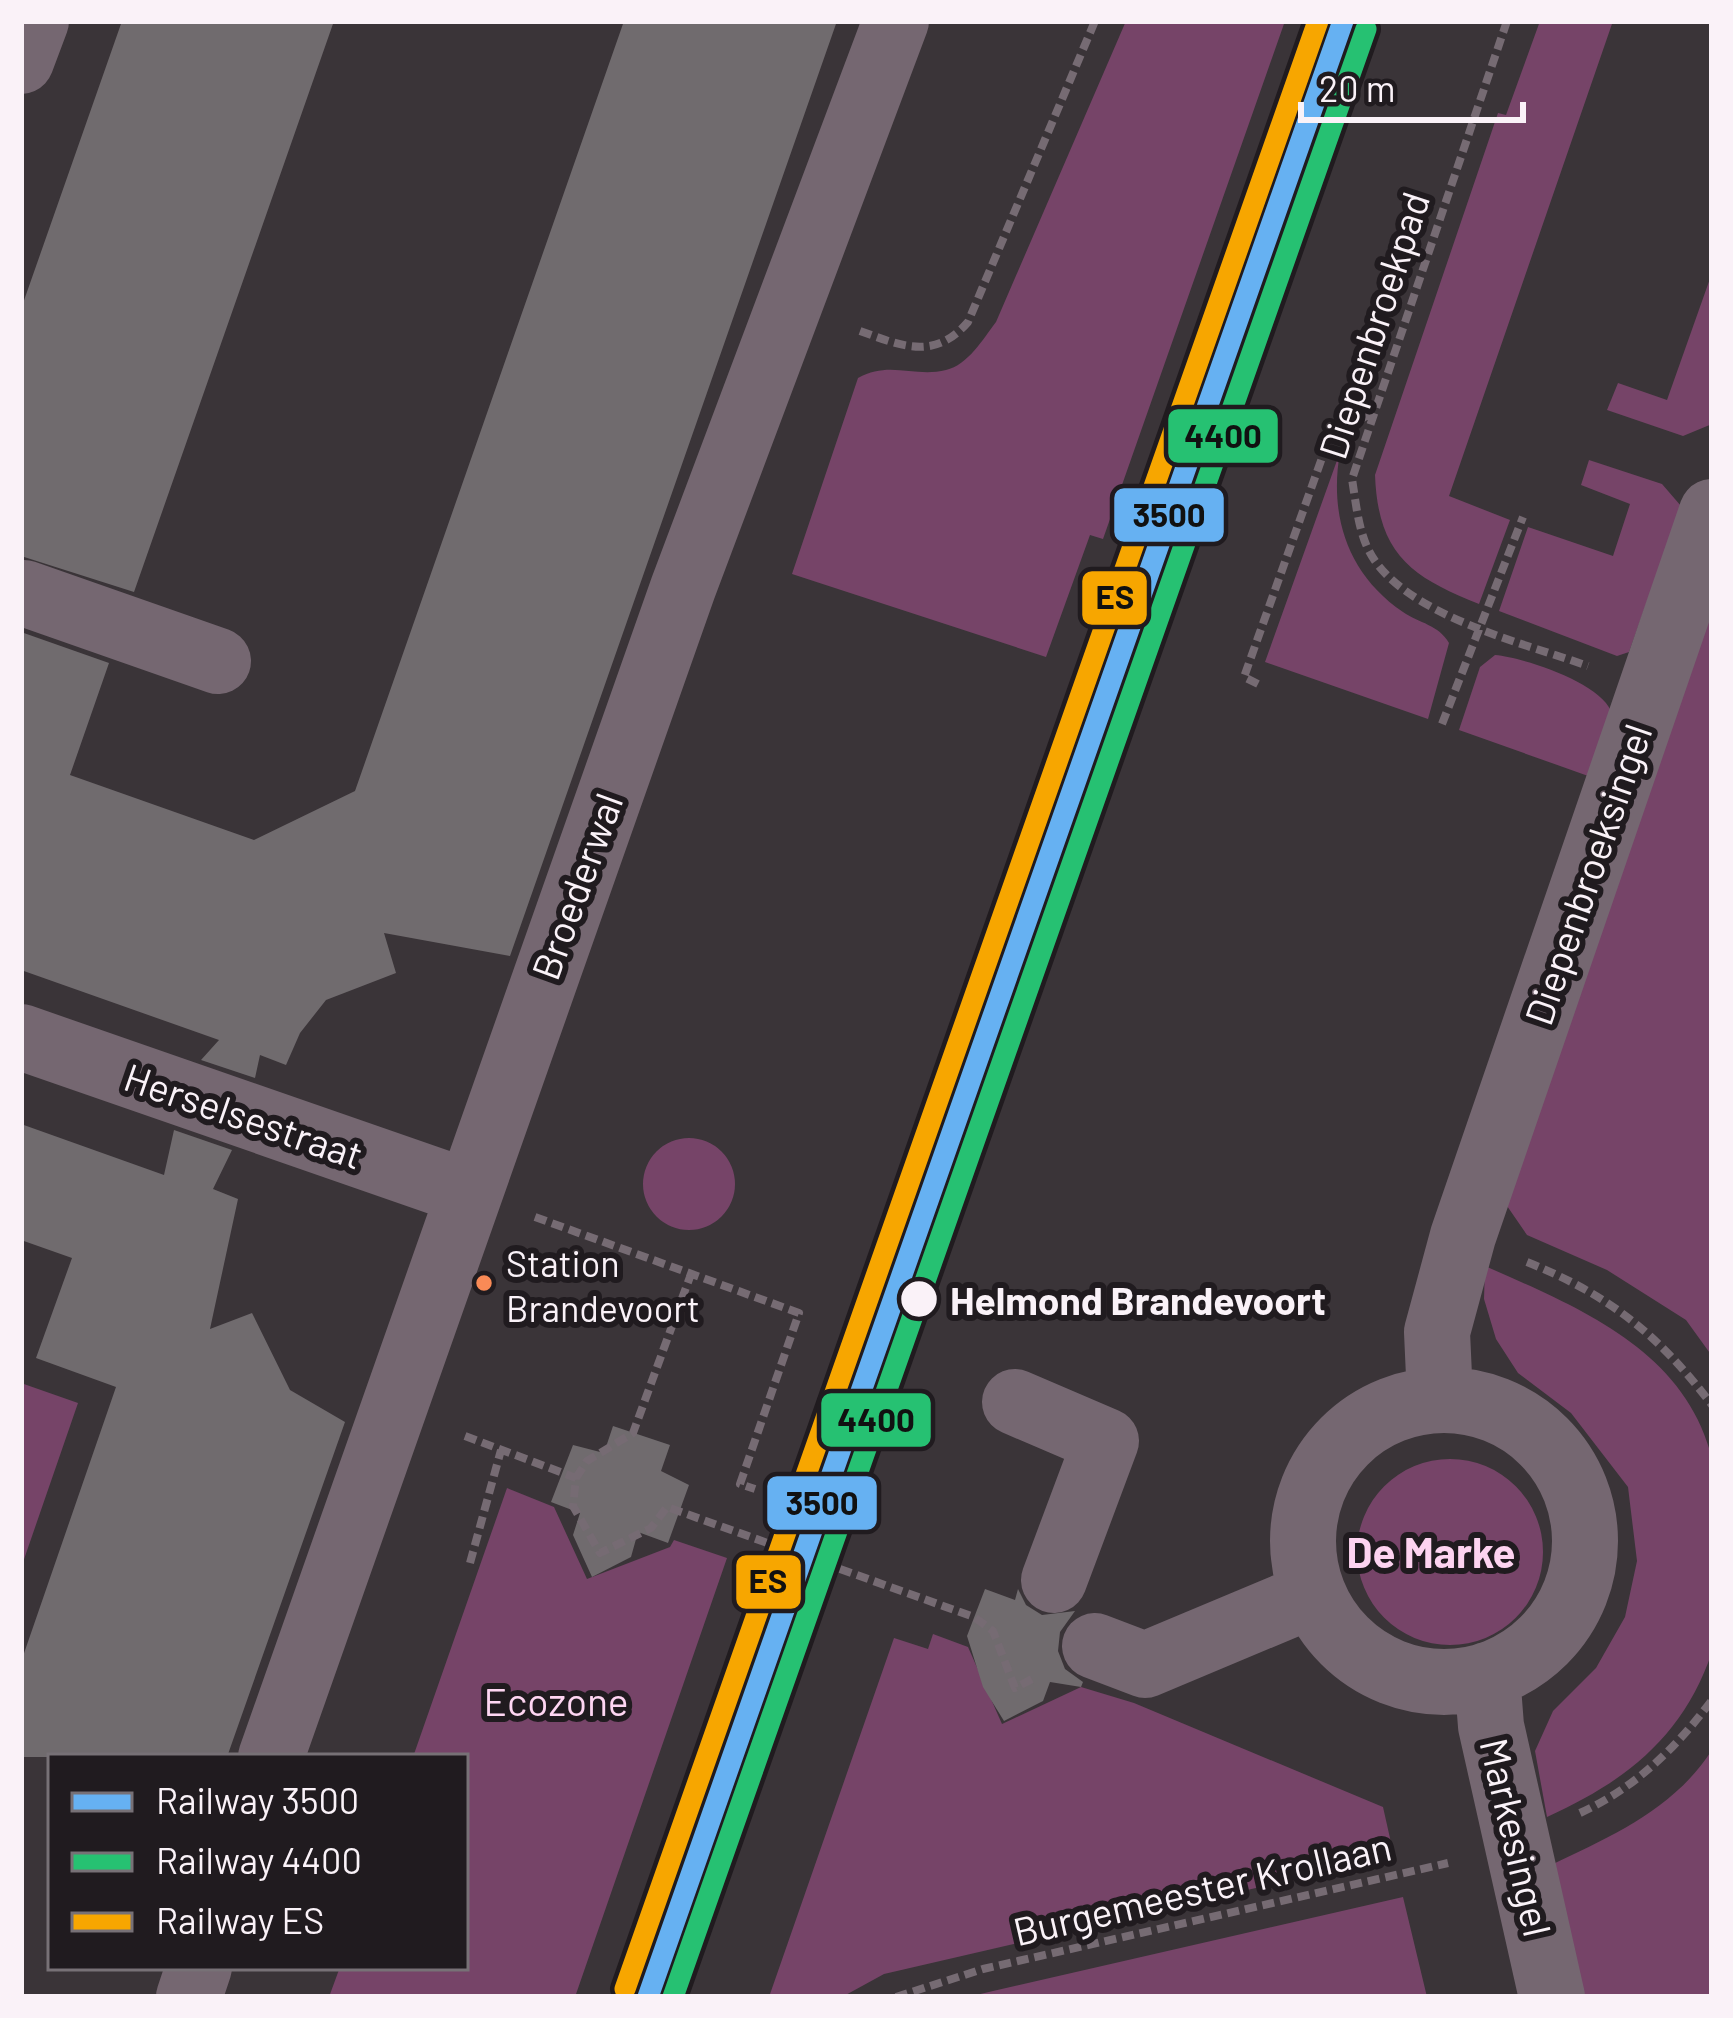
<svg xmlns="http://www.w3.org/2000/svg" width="1733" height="2018" viewBox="0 0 1733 2018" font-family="Barlow,sans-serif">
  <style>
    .green { fill: #764468 }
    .building { fill: #706b6e }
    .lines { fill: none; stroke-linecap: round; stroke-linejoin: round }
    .path { stroke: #766b73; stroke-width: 8; stroke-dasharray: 12 6; stroke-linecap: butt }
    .minor { stroke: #756771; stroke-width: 66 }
    .rail-1-casing { stroke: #201b1f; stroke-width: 30 }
    .rail-2-casing { stroke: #201b1f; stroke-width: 30 }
    .rail-3-casing { stroke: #201b1f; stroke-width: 30 }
    .rail-1 { stroke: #66b1f2; stroke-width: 21 }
    .rail-2 { stroke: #26c172; stroke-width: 21 }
    .rail-3 { stroke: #f7a600; stroke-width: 21 }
    .bus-dot { fill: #f98a56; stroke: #201b1f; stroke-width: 4.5 }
    .stop-dot { fill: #faf2f8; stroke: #201b1f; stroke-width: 4.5 }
    .labels { text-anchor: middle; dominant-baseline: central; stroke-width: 12; stroke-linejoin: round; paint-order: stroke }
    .bus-label { font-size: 36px; fill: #faf2f8; stroke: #201b1f; text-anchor: start }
    .street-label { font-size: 39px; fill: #faf2f8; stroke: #201b1f }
    .stop-label { font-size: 39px; font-weight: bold; fill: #faf2f8; stroke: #201b1f; text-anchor: start }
    .park-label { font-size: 39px; fill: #fed6f2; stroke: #201b1f }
    .neighbourhood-label { font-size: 42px; font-weight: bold; fill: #fdd3f0; stroke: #201b1f }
    .line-badge { stroke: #201b1f; stroke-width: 4.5 }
    .pale-badge-label { font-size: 33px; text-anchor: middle; font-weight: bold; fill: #111 }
  </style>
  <rect width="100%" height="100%" fill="#3a3438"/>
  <path class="green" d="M1126,21h159l-182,518 -13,-4 -44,122 -254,-83 66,-196c32,-18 56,0 88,-8 22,-5 37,-31 50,-48z
    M1540,21h73l-164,475 61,24 -31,84c-68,-27 -101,-50 -104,-129l123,-362 8,2z
    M1712,273v151l-29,12 -76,-26 11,-27 49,17z
    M1340,452c-11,63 7,122 63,160 16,11 36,13 46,31l-21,76 -163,-57z
    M1589,460l73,24 19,22 -52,146 -12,4 -118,-45 29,-84 85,29 17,-52 -49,-19z
    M1712,608v748l-26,-36 -79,-50 -80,-35 -22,-32z
    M1495,655c30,3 104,27 116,56l-20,66 -132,-47 21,-63z
    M643 1184a46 46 0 1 1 92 0a46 46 0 1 1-92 0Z
    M1485,1266c90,40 195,81 225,185 12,37 2,155 2,201 -29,85 -86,129 -165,165l-12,-66 18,-40 43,-43 29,-51 12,-56 -9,-74 -57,-74 -53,-40 -22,-34 -12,-40z
    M21,1383l57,20 -57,165z
    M1357 1552a93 93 0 1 1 186 0a93 93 0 1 1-186 0Z
    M507,1488l47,19 33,72 83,-32 4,-7 53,18 -152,439h-246l11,-30h125v-210h-52z
    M933,1634l35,13 34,77 79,-37 53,16 249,104 11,49 -510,118 -42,23h-73l125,-359 34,11z
    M1712,1750v247h-134l-27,-132c61,-29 123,-56 161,-115z
    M1403,1897l24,100h-459l25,-6z"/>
  <path class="building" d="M122,21h212l-200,571 -113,-36v-247z
    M624,21h213l-327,935 -126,-23 12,40 -70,27 -26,33 -14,32 -26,-10 -5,23 -54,-18 18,-20 -198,-70v-338l88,31 -39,112 184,65 101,-49z
    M21,1124l143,51 10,-45 58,20 -19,39 25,10 -28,130 42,-16 38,77 55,32 -118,335h-206v-95l95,-275 -80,-29 36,-100 -51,-18z
    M613,1426l57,19 -9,26 28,14 -21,58 -30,-11 -7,25 -39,20 -19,-42 7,-22 -29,-11 22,-57 31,8z
    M985,1589l30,11 3,-11 8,16 16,10 33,-4 -15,21 -2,19 7,18 18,13 -2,5 -31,-5 -7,19 -39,20 -21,-34 -16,-51z"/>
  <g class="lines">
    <path class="path" d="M1507,21l-155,458c4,24 6,50 17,72 33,64 155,92 219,115
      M860,331c42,15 74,30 108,-9l127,-301
      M1258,684l-14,-7 84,-236 41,-27
      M1442,724l81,-207
      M535,1217l264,96 -59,171 15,5
      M1527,1262c82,33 131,72 185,143
      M465,1436l111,42 -3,28 27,47 51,-25 16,-21 307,110 19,14 22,57 17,-9
      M576,1478l11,-17 46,-28 58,-159
      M470,1563l31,-113
      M1580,1813c55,-25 96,-65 132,-113
      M896,1997l87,-28 465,-106"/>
    <path class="minor" d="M21,61l15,-40
      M24,593l194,68
      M21,1037l446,155
      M1440,1398l-3,-66 26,-96 249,-724
      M1303 1541a141 141 0 1 1 282 0a141 141 0 1 1-282 0Z
      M1015,1402l91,39 -52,139
      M1095,1646l50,19 167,-70
      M1487,1675l4,51 61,271
      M271,1757l412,-1169 213,-567
      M189,1997l10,-30"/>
    <defs>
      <path id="rail-1" d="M648,1997l695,-1976"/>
      <path id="rail-2" d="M673,1997l693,-1968"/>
      <path id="rail-3" d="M625,1989l693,-1968"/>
    </defs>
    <use href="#rail-1" class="rail-1-casing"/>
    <use href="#rail-2" class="rail-2-casing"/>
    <use href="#rail-3" class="rail-3-casing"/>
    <use href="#rail-1" class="rail-1"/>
    <use href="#rail-2" class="rail-2"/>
    <use href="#rail-3" class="rail-3"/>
  </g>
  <circle class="bus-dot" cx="484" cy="1283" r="10"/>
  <circle class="stop-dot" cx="919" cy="1299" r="20"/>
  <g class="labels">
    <g class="bus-label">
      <text x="506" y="1262">Station<tspan x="506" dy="45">Brandevoort</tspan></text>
    </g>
    <g class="street-label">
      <text transform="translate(1373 325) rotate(-72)">Diepenbroekpad</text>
      <text transform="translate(1587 874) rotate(-71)">Diepenbroeksingel</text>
      <text transform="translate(576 886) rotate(-70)">Broederwal</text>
      <text transform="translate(244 1115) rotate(19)">Herselsestraat</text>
      <text transform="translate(1517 1837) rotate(77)">Markesingel</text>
      <text transform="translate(1202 1888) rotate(-13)">Burgemeester Krollaan</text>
    </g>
    <g class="stop-label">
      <text x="950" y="1299">Helmond Brandevoort</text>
    </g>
    <g class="park-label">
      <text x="556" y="1700">Ecozone</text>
    </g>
    <g class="neighbourhood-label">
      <text x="1431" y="1551">De Marke</text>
    </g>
  </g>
  <g class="line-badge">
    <rect x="1166" y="407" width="114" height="58" rx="12" fill="#26c172"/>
    <rect x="1112" y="486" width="114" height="58" rx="12" fill="#66b1f2"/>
    <rect x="1080" y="569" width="69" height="58" rx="12" fill="#f7a600"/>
    <rect x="819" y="1391" width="114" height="58" rx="12" fill="#26c172"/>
    <rect x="765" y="1474" width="114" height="58" rx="12" fill="#66b1f2"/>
    <rect x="734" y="1553" width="69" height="58" rx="12" fill="#f7a600"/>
  </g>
  <g class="pale-badge-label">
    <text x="1223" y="448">4400</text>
    <text x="1169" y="527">3500</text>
    <text x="1115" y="609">ES</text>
    <text x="876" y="1432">4400</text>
    <text x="822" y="1515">3500</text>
    <text x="768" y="1593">ES</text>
  </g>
  <rect width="1733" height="2018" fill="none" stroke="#faf2f8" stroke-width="48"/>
  <rect x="48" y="1754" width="420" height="216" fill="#201b1f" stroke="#777176" stroke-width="3"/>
  <rect x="72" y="1793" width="60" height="18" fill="#66b1f2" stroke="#777176" stroke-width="3"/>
  <text x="156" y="1814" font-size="36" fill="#faf2f8">Railway 3500</text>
  <rect x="72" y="1853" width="60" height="18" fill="#26c172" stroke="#777176" stroke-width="3"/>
  <text x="156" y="1874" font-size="36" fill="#faf2f8">Railway 4400</text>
  <rect x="72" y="1913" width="60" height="18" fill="#f7a600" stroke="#777176" stroke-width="3"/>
  <text x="156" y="1934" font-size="36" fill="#faf2f8">Railway ES</text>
  <path d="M1301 102v18h222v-18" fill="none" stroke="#faf2f8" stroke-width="6"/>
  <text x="1319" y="102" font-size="36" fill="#faf2f8" stroke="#201b1f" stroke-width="9" paint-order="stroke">20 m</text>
</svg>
